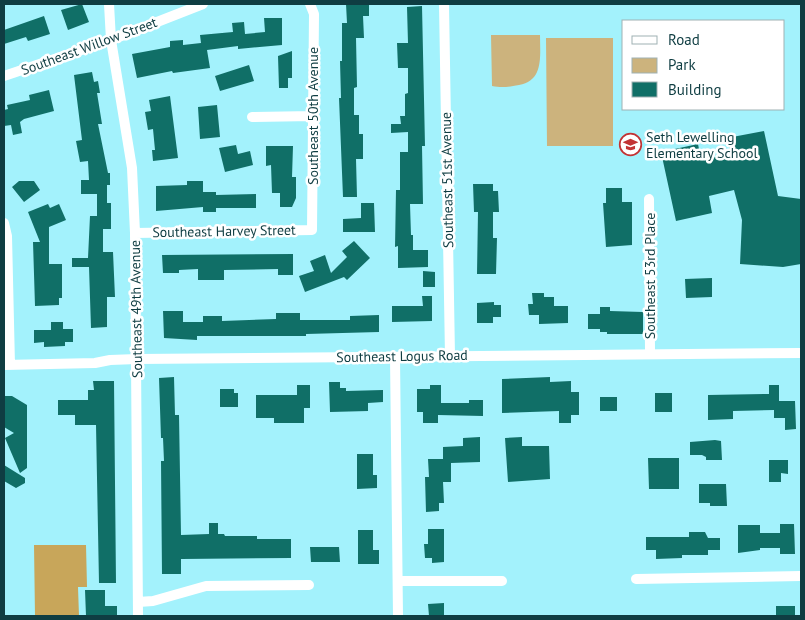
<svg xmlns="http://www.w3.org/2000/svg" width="805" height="620" viewBox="0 0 805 620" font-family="'PT Sans',sans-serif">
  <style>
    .green { fill: #ccb37d }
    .forest { fill: #c8a65a }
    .building { fill: #106f67 }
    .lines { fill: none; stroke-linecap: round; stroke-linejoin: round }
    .street { stroke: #fff; stroke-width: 10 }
    .labels { text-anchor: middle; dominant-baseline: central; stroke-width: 5; stroke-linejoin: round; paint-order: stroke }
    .street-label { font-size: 14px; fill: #0f3d42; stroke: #fff }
    .poi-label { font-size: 14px; fill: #0f3d42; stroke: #fff; text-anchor: start }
  </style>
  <rect width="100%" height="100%" fill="#a3f2fc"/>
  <path class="green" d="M491,35h49c0,21 4,46 -21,50 -11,2 -17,3 -27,1z
    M546,38h67v108h-66z"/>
  <path class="forest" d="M34,545h52l1,42h-9l1,29h-44z"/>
  <path class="building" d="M82,4l7,18 -21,8 -7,-20z
    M346,4h23v12h-6l1,22h-8l1,49 -3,1v27h5v19h4v25h-7l1,38h-14l-4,-99h2l-1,-37h2v-38h5z
    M422,6l3,140h-3l1,58h-13l1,31h2v15h15v17l-30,1v-22l-3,1 1,-57h4v-38h8v-20l-17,1v-9h10l-1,-8h5v-22l3,-1v-25h-10l-1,-25h11l-1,-36z
    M44,16l6,18 -22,7 -2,-4 -22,7v-14z
    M264,18h18v27l-44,4v-3l-31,4 3,18 -37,5 -1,-2 -35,7 -5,-24 38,-7v-6l13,-1v5l18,-2 -1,-8 33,-3 -1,-9 12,-1 1,12 20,-2z
    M292,51v27h-4v10h-9l-1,-32z
    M249,65l5,16 -34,10 -5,-15z
    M92,72l2,10 4,-1 2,12h-3l5,31h-4l10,49h2v12h-3v18h4v26h-8v23h10l2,45h-8v30l-16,1 -2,-61h-17v-9h16l2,-42h7v-22h-16v-14h8l-1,-19 -8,1 -4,-21 6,-1 -8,-65z
    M49,90l5,21 -30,8 -4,3 2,11 -9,2 -2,-10 -7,1v-16l4,-1 -1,-4 23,-5 -1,-5z
    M170,96l8,62 -25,3 -1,-11h3l-2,-21 -5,1 -3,-18 6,-1 -2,-11z
    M217,105l3,32 -20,2 -2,-32z
    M764,131l14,65 23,3v65l-18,3 -43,-3 2,-44 -8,-30 -25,6 3,17 -36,8 -15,-69 37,-8 3,16 30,-6 -4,-16z
    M236,145l2,9 12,-3 3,14 -28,7 -6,-24z
    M266,146h27l-1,31h4v21l-4,9h-12v-14h-8l-1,-28 -5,1z
    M19,181h15l6,9 -16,12 -12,-15z
    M187,181h16v11h13v3l40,-1v14h-40v4h-13v-5l-47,4v-25l31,-1z
    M473,184h20v7h5l1,21h-6v26h4l-1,36h-19l1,-62h-4z
    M606,188h16v14h10v43l-26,2 -3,-44h3z
    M361,203h13l1,29h-32v-13l18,-1z
    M48,204l2,4 9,-4 7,16 -17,7v37h13v34h-3v7l-24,1 -2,-64h7l-12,-30z
    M354,241l16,17 -23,22 -3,-3 -39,15 -6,-16 15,-5 -4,-10 15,-6 6,18 16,-16 -5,-6z
    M293,254v21h-15v-6l-54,1v10h-26v-11l-19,1v3h-16l-1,-18z
    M423,271l12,1v15h-12z
    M712,278v19l-26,1 -1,-19z
    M532,293h12v4h10v9h14v17l-29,1v-9h-10l-1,-11h5z
    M422,296h10v25l-40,1v-16h31z
    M494,302v3h7v12h-8v6h-16v-20z
    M600,307h10v4l33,1v22h-36v-2h-7v-3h-12v-15h12z
    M163,311h20v11h20v-6h19v5l54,-2v-6h24v7h50v-4l29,-1v17l-73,2v2h-109v4l-33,-2z
    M51,322h12v7h10v13h-8v4l-21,1v-5l-10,1v-13h17z
    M174,377l1,38h4l2,120 28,-1v-11h9v11h6l1,2h32v3h34v19l-110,1v15h-19l-1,-113h3l-1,-23h-2l-2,-60z
    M550,377v5l21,-1v11h8v23h-8v8h-12v-12l-57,2v-34z
    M93,381h21l2,202h-17l-3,-158h-21v-10h-17v-15h30v-10h6z
    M329,382h11v6h6v3l37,-1v12l-15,1v8l-38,1z
    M297,385h13v23h-6v15h-30v-5h-18v-23h41z
    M430,385h11v18h28v-3h14v16l-45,-1v8h-15v-11h-6v-23h13z
    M769,385h10v16h16l1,28 -11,1v-12h-11v-8l-41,1v8l-25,1v-25l61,-1z
    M220,389h14v4h4v14h-18z
    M655,393h17v19h-17z
    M4,396h8l15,9v63l-7,5 -15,-35 9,-5 -10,-6z
    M600,397h17v14h-17z
    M480,437v25l-29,1v19h-8l1,21h-5v8l-13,1 -1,-35h4l-1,-18h15v-12l20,-1v-8z
    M522,437v9h27l1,33 -42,3 -3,-44z
    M715,440l6,1 1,19h-16v-3l-4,-2h-12v-13z
    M357,454h16v21h4v13l-20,1z
    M648,458h31v31h-30z
    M769,460h19v14l-7,-1v9h-12z
    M4,465l21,13v5l-9,5 -12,-7z
    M699,484h27l1,22h-17v-3h-11z
    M780,524h14l1,30h-15v-6h-20v2l-22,3v-28h22v8h20z
    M428,529h16v33l-12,1v-5h-7l-1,-14h4z
    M358,530h15v20h6v14h-21z
    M689,532h16l3,6h12v12h-12v5h-26v3l-26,1v-9h-10v-13h43z
    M310,547h29l1,15h-29z
    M85,590h20v16h12v10h-31z
    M444,603v13h-15l-1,-12z
    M776,606h19v10h-19z"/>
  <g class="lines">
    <path class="street" d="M109,4l2,36 21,128 3,65 3,383
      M444,4l6,352
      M4,76l107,-36 92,-36
      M252,117l61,-1
      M649,199l1,154
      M4,223l3,13 3,129
      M135,233l177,-3 2,-216 -4,-10
      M395,357l3,259
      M4,365l91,-2 15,-3 27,-1 664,-6
      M636,579l165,-3
      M398,581h104
      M138,602l15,-1 53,-15 103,-1"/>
  </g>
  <defs>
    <symbol id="school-ring" viewBox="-11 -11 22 22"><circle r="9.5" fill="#fff" stroke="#c23334" stroke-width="1.5"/><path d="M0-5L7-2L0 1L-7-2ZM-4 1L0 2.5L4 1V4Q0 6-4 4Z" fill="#c23334"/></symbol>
  </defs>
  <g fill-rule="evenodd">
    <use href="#school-ring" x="618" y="132" width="25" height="25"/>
  </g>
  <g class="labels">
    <g class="street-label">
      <text transform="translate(89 46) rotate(-20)">Southeast Willow Street</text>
      <text transform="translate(313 116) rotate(-90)">Southeast 50th Avenue</text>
      <text transform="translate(447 180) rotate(-91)">Southeast 51st Avenue</text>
      <text transform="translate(224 231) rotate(-1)">Southeast Harvey Street</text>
      <text transform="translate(650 276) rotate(-90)">Southeast 53rd Place</text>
      <text transform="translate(136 309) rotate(-91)">Southeast 49th Avenue</text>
      <text transform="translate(402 356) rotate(-1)">Southeast Logus Road</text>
    </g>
    <g class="poi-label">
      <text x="646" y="137">Seth Lewelling<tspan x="646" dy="16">Elementary School</tspan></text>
    </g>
  </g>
  <rect width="805" height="620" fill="none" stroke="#0f3d42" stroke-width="10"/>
  <rect x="622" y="20" width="162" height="90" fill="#ffffff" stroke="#9fb1b3"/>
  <rect x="632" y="36" width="25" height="8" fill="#ffffff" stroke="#9fb1b3"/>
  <text x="668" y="45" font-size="15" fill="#0f3d42">Road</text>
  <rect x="632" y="58" width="25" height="15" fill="#ccb37d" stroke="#9fb1b3"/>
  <text x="668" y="70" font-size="15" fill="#0f3d42">Park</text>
  <rect x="632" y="82" width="25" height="15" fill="#106f67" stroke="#9fb1b3"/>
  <text x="668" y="95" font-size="15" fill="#0f3d42">Building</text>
</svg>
